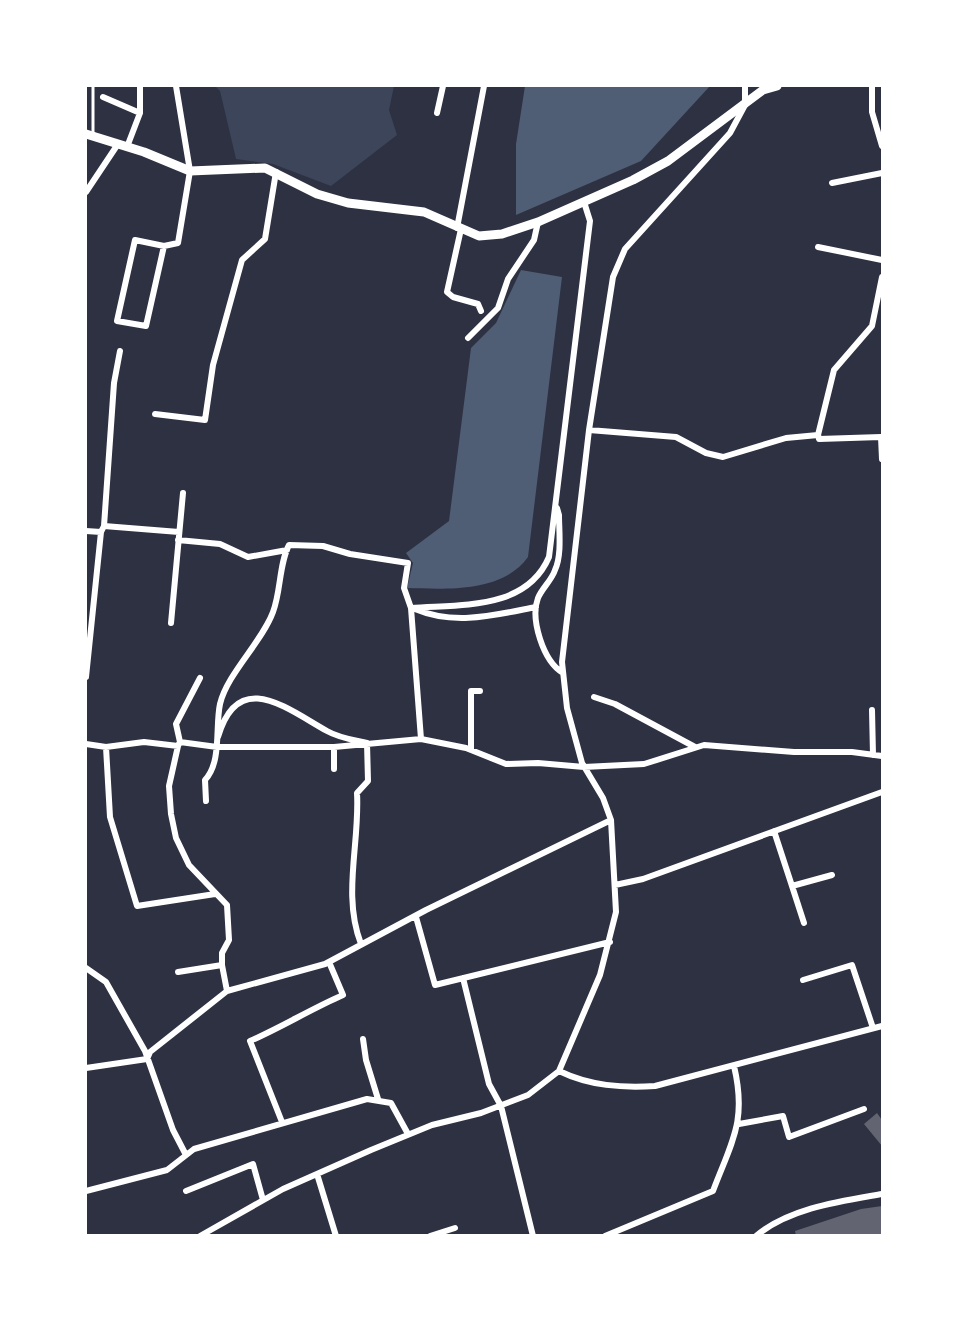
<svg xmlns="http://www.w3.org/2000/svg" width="968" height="1321" viewBox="0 0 968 1321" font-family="'Space Grotesk',sans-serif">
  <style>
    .green { fill: #3c4559 }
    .water { fill: #4f5d75 }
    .building { fill: #626471 }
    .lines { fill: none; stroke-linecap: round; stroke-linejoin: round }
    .service { stroke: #fff; stroke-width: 3 }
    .minor { stroke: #fff; stroke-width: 6 }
    .primary { stroke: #fff; stroke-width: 9 }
  </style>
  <rect width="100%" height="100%" fill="#2d3142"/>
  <path class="green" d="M215,86h179l-5,24 8,25 -66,51 -58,-22 -37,-5 -16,-68z"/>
  <path class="water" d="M525,86h185l-69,75 -125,54v-71z
    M521,270l41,7 -34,280c-26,36 -81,32 -121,31l6,-25 -7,-10 43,-32 22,-173 25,-25z"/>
  <path class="building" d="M877,1113l5,7v26l-18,-22z
    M882,1206v30h-86l-1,-5 66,-22z"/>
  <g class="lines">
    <path class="service" d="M93,134v-48"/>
    <path class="minor" d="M140,86v27
      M872,86v26l10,34
      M103,97l37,16 -13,34
      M437,113l6,-27
      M832,183l50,-10
      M86,192l32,-48
      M457,228l27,-142
      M461,229l-14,63 6,5 25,7 3,7
      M164,246l-18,80 -29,-5 18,-81 29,6 14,-3 12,-72 -14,-85
      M818,247l64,13
      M468,338l30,-30 10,-29 26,-39 4,-18
      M155,414l50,6 8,-55 29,-105 23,-21 11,-67
      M589,430l87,7 30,16 17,4 63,-19 32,-3 16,-65 38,-44 10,-49
      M818,435l1,4 62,-2 1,22
      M557,508l2,7c0,16 3,40 -4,55 -3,10 -13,18 -17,28 -8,21 5,63 25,75
      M104,526l10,-143 6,-32
      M86,531l15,1 3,-6 75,6
      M178,540l42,4 28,13 39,-7
      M411,608c48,-4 115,3 138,-51l41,-336 -6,-19
      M415,609c40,17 80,6 121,-2
      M171,623l12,-130
      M86,677l15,-145
      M594,697l21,7 80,43
      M872,710l1,45
      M218,737c20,-69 68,-29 109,-6 12,7 27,9 40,12l1,38 -11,12c3,50 -15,102 4,151
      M180,742l-4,-18 24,-46
      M86,744l20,3 38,-5 34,4 2,-4 37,5h117l87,-8 45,9 40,16 32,-1 46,4 60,-3 60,-19 90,7h58l30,4
      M106,747l4,70 27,89 78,-12
      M334,747v22
      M471,750v-59h9
      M206,801l-1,-21c17,-18 10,-53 15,-76 7,-30 42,-62 53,-92 8,-21 6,-48 16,-67l34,1 27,8 58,9 -4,25 7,20 10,131
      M774,831l18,55 40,-11
      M615,885l28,-6 239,-87
      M792,886l12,37
      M416,917l19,68 175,-43
      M86,968l20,14 39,69 28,79 13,25
      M178,972l44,-7v-12l7,-13 -2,-35 -38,-40 -13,-27 -5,-24 -2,-28 9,-40
      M463,978l26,106 12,22 32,130
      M803,980l49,-15 21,63
      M227,991l98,-27 101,-54 185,-90
      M363,1039l3,21 12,39
      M86,1068l61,-9 3,-7 77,-61 -5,-26
      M559,1071c31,15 63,17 96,15l227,-60
      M282,1122l-32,-81c32,-14 61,-32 93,-46l-14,-33
      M739,1124l44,-8 6,21 75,-28
      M317,1174l19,62
      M86,1191l81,-21 27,-21 173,-50 24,4 17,31
      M186,1191l67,-27 10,36
      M200,1236l83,-47 88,-39 61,-25 49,-12 47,-18 31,-24 41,-96 16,-63 -5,-92 -8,-22 -21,-35 -15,-55 -5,-46 27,-232 24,-153 12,-28 105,-116 15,-28v-19
      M430,1236l25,-8
      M605,1236l108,-45c19,-50 34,-70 21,-125
      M756,1236c33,-28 86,-35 126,-42"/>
    <path class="primary" d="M86,134l58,18 46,19 75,-3 52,26 31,9 76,9 55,24 23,-2 36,-12 95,-42 35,-19 95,-71 14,-4"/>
  </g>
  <rect width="968" height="1321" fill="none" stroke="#ffffff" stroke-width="174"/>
</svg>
